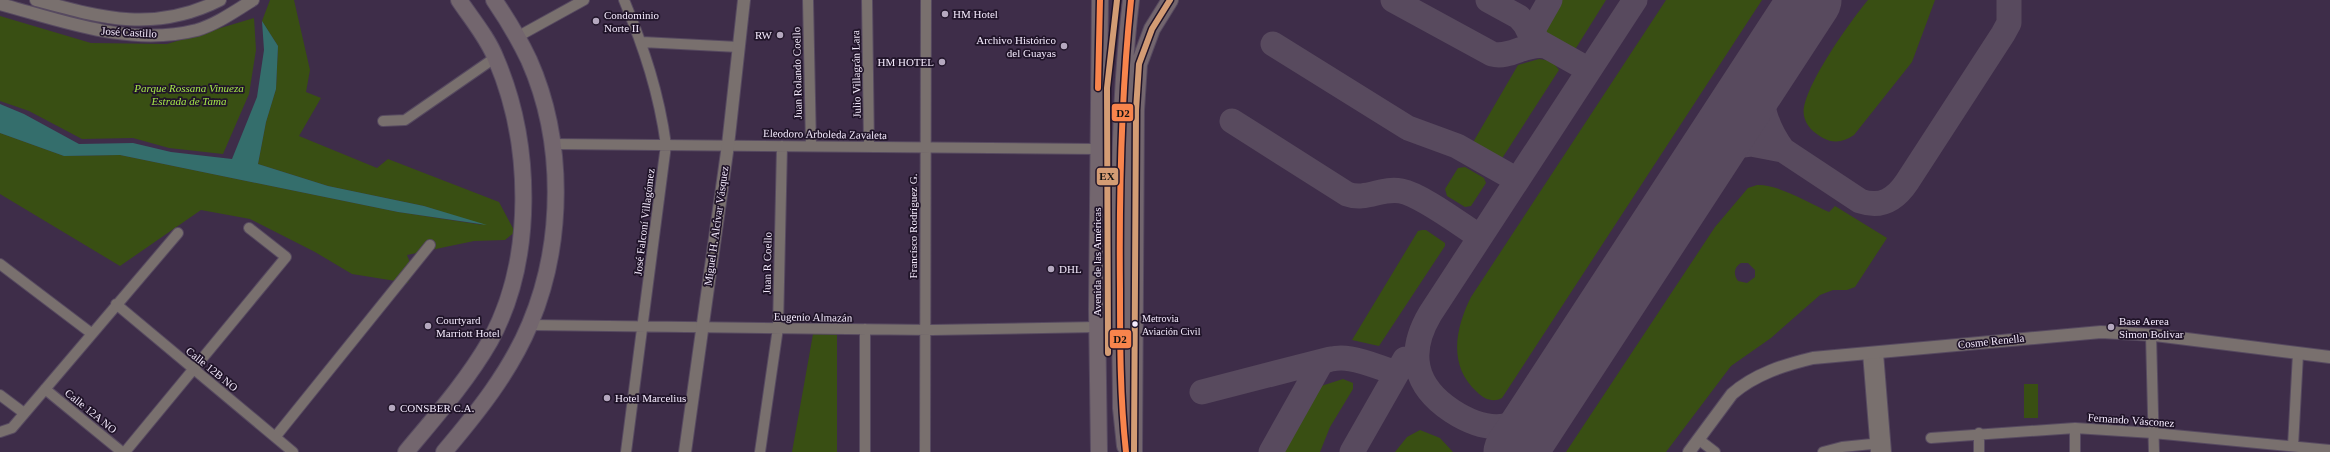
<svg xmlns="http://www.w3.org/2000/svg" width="2330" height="452" viewBox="0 0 2330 452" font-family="Georgia,serif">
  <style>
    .green { fill: #394f13; fill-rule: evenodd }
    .water { fill: #346e6c }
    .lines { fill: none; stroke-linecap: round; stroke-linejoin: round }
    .taxiway { stroke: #584a5e; stroke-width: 25 }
    .runway { stroke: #584a5e; stroke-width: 63 }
    .minor-casing { stroke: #574a60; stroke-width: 12 }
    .tertiary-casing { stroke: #574a60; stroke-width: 14 }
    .primary-casing { stroke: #574a60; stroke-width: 18 }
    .minor { stroke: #79706e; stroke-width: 10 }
    .tertiary { stroke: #79706e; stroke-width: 12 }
    .primary { stroke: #73666e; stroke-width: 16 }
    .bus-1-casing { stroke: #201429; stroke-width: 9 }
    .bus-2-casing { stroke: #201429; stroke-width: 9 }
    .bus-1 { stroke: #d39c74; stroke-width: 6 }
    .bus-2 { stroke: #f8844c; stroke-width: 6 }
    .poi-dot { fill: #b5a8bf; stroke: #201429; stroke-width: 1.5 }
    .bus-dot { fill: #f5ebfe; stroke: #201429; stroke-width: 1.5 }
    .labels { text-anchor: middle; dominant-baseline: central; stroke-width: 3.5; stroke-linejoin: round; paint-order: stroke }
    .bus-label { font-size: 10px; fill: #f5ebfe; stroke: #201429; text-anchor: start }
    .poi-label { font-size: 11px; fill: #f5ebfe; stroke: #201429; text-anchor: start }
    .street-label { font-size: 11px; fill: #f5ebfe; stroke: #201429 }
    .park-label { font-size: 11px; font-style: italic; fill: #a5e749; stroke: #201429 }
    .line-badge { stroke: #201429; stroke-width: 1.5 }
    .pale-badge-label { font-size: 11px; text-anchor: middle; font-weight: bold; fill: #111 }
  </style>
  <rect width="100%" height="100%" fill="#3e2d49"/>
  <path class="green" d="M270,0h24l16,70 -4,22 15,6 -22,38 78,32 11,-9 111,43 16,30 -10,8 -31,1 -67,14 6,15 -5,13 -56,-9 -37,-22 -65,-33 -49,-9 -81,56 -120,-72v-61l64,23 56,-1 278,57 85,13 -59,-19 -96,-20 -70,-22 8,-42 10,-33 2,-43 -16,-25z
    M1557,0h49l-35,56 -35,-21z
    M1666,0h96l-260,398c-9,5 -18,1 -25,-6 -29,-26 -22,-63 -6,-95z
    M1868,0h67l-23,62 -58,73c-10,7 -20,9 -31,3 -9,-5 -17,-12 -19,-22 -5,-24 48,-97 64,-116z
    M0,16l91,27 76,1 87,-26 2,32 -7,44 -26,60 -54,-6 -36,-10 -51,1 -53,-28 -29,-10z
    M1539,59l13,2 7,9 -58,90 -29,-16 46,-79z
    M1465,167l19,11 2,5 -15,23 -6,1 -18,-11 -2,-7 13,-21z
    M1757,185c21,-1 52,18 72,27l6,-6 52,32 -32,49 -8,3h-14l-13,5 -49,43 -40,28 -65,86h-100l149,-225 33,-39zM1741,263h7l7,7v7l-8,6 -9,-2c-5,-7 -4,-14 3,-18z
    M1422,230h4l19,13v3l-66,100 -27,-6 66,-109z
    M837,333v119h-45l21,-118z
    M1343,379l10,4v6l-23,38 -10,25h-38l39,-66z
    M2024,384h14v34h-14z
    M1420,430l20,8 13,14h-58l12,-15z"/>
  <path class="water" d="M262,21l16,25 -2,43 -10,33 -8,42 70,22 96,20 63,19 -89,-13 -278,-57 -56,1 -64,-23v-29l24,10 55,30 54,-1 38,9 61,7 25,-62 7,-47z"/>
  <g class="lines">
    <path class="taxiway" d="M1393,0l99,54c18,5 34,-12 53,-8
      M1488,0l31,17 6,7 7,14 57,32
      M1535,40l-1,-12 16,-28
      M1273,44l135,84 49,18 60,34
      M1759,78c2,28 7,49 24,72
      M1232,121l115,73c19,7 35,-7 54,-3 21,4 60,34 79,46
      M1712,149l39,-5 32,6 77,51c21,7 35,-1 47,-19l96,-148 6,-11v-23
      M1202,392l128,-33
      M1552,395c-31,35 -60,42 -100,16 -38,-25 -45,-58 -22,-97l205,-314
      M1271,452l50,-89c23,-13 52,3 76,10
      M1352,452l53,-93"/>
    <path class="runway" d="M1515,452l295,-452"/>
    <defs>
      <path id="minor" d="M624,0c20,48 35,93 42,145l-40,307
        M808,0l3,146
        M867,0l2,147
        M517,37l67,-37
        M642,42l96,5
        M383,121l22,-1 91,-63
        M552,144l545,5
        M0,264l91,69
        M116,304l177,148
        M530,325l402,5 165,-3
        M2151,335l3,117
        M1868,353l8,99
        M1878,353l8,99
        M45,389l77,63
        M0,395l24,18
        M2075,428v24
        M0,432l12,-4 166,-195
        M276,436l154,-191
        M1931,438l144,-10 78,5 177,17
        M1698,439l17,13
        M2293,446l5,-92
        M125,452l161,-195 -37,-29
        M760,452l18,-124 4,-182
        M865,452v-123
        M925,452l1,-452
        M1823,452l19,-5 40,-4
        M1979,452v-19"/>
      <path id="tertiary" d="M36,0c66,18 119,33 184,0
        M0,4c63,17 130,43 197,26 20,-6 38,-19 56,-30
        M685,452l43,-307 16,-145
        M1689,452l43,-58c23,-20 52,-29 81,-36l288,-26 54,3 175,22"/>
      <path id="primary" d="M1125,446l-4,-38c-1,-136 -6,-273 10,-408
        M406,452c30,-36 61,-71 84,-111 45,-82 42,-198 6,-282 -8,-21 -25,-41 -37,-59
        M444,452c33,-39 66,-80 86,-128 34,-81 35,-183 -1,-264 -10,-21 -22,-41 -35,-60
        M1099,452l-2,-143 3,-309
        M1134,452l2,-342 3,-46 13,-35 18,-29"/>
    </defs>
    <use href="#minor" class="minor-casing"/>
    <use href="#tertiary" class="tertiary-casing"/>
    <use href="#primary" class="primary-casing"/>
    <use href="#minor" class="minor"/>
    <use href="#tertiary" class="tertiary"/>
    <use href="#primary" class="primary"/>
    <defs>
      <path id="bus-1" d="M1108,353l-1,-265 10,-88
        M1134,452l2,-342 3,-46 13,-35 18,-29"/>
      <path id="bus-2" d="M1098,88l2,-88
        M1126,452c-6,-55 -6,-109 -6,-164 -1,-96 1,-192 11,-288"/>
    </defs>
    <use href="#bus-1" class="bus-1-casing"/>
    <use href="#bus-2" class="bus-2-casing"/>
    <use href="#bus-1" class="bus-1"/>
    <use href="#bus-2" class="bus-2"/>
  </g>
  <g class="poi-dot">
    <circle cx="945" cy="14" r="4"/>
    <circle cx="596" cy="21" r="4"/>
    <circle cx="780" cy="35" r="4"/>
    <circle cx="1064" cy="46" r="4"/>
    <circle cx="942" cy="62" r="4"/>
    <circle cx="1051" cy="269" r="4"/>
    <circle cx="428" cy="326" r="4"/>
    <circle cx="2111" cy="327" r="4"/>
    <circle cx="607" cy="398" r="4"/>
    <circle cx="392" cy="408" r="4"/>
  </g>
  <circle class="bus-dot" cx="1135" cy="324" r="3.5"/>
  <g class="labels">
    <g class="bus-label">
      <text x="1142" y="318">Metrovia<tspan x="1142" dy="13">Aviación Civil</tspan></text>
    </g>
    <g class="poi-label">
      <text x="953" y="14">HM Hotel</text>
      <text x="604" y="15">Condominio<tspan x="604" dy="13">Norte II</tspan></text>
      <text x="772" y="35" text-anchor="end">RW</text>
      <text x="1056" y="40" text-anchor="end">Archivo Histórico<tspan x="1056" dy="13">del Guayas</tspan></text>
      <text x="934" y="62" text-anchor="end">HM HOTEL</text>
      <text x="1059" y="269">DHL</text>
      <text x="436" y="320">Courtyard<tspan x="436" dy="13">Marriott Hotel</tspan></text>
      <text x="2119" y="321">Base Aerea<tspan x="2119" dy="13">Simon Bolivar</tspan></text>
      <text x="615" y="398">Hotel Marcelius</text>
      <text x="400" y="408">CONSBER C.A.</text>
    </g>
    <g class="street-label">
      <text transform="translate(129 32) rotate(3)">José Castillo</text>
      <text transform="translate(797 73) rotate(-91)">Juan Rolando Coello</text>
      <text transform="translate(856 74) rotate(-91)">Julio Villagrán Lara</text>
      <text transform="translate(825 134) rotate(1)">Eleodoro Arboleda Zavaleta</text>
      <text transform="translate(644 222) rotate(-83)">José Falconí Villagómez</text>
      <text transform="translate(716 226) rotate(-82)">Miguel H. Alcívar Vásquez</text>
      <text transform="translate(913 226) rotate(-90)">Francísco Rodríguez G.</text>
      <text transform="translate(1097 262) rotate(-90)">Avenida de las Américas</text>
      <text transform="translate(767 263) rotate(-89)">Juan R Coello</text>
      <text transform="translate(813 317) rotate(1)">Eugenio Almazán</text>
      <text transform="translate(1991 341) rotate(-6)">Cosme Renella</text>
      <text transform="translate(212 369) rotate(39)">Calle 12B NO</text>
      <text transform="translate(91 411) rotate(39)">Calle 12A NO</text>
      <text transform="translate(2131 420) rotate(4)">Fernando Vásconez</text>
    </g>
    <g class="park-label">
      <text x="189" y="88">Parque Rossana Vinueza<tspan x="189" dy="13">Estrada de Tama</tspan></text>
    </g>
  </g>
  <g class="line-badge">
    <rect x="1111" y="103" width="23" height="19" rx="4" fill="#f8844c"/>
    <rect x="1096" y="167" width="23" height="19" rx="4" fill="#d39c74"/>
    <rect x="1109" y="329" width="23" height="20" rx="4" fill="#f8844c"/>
  </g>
  <g class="pale-badge-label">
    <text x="1123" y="117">D2</text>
    <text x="1107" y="180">EX</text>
    <text x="1120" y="343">D2</text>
  </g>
</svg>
